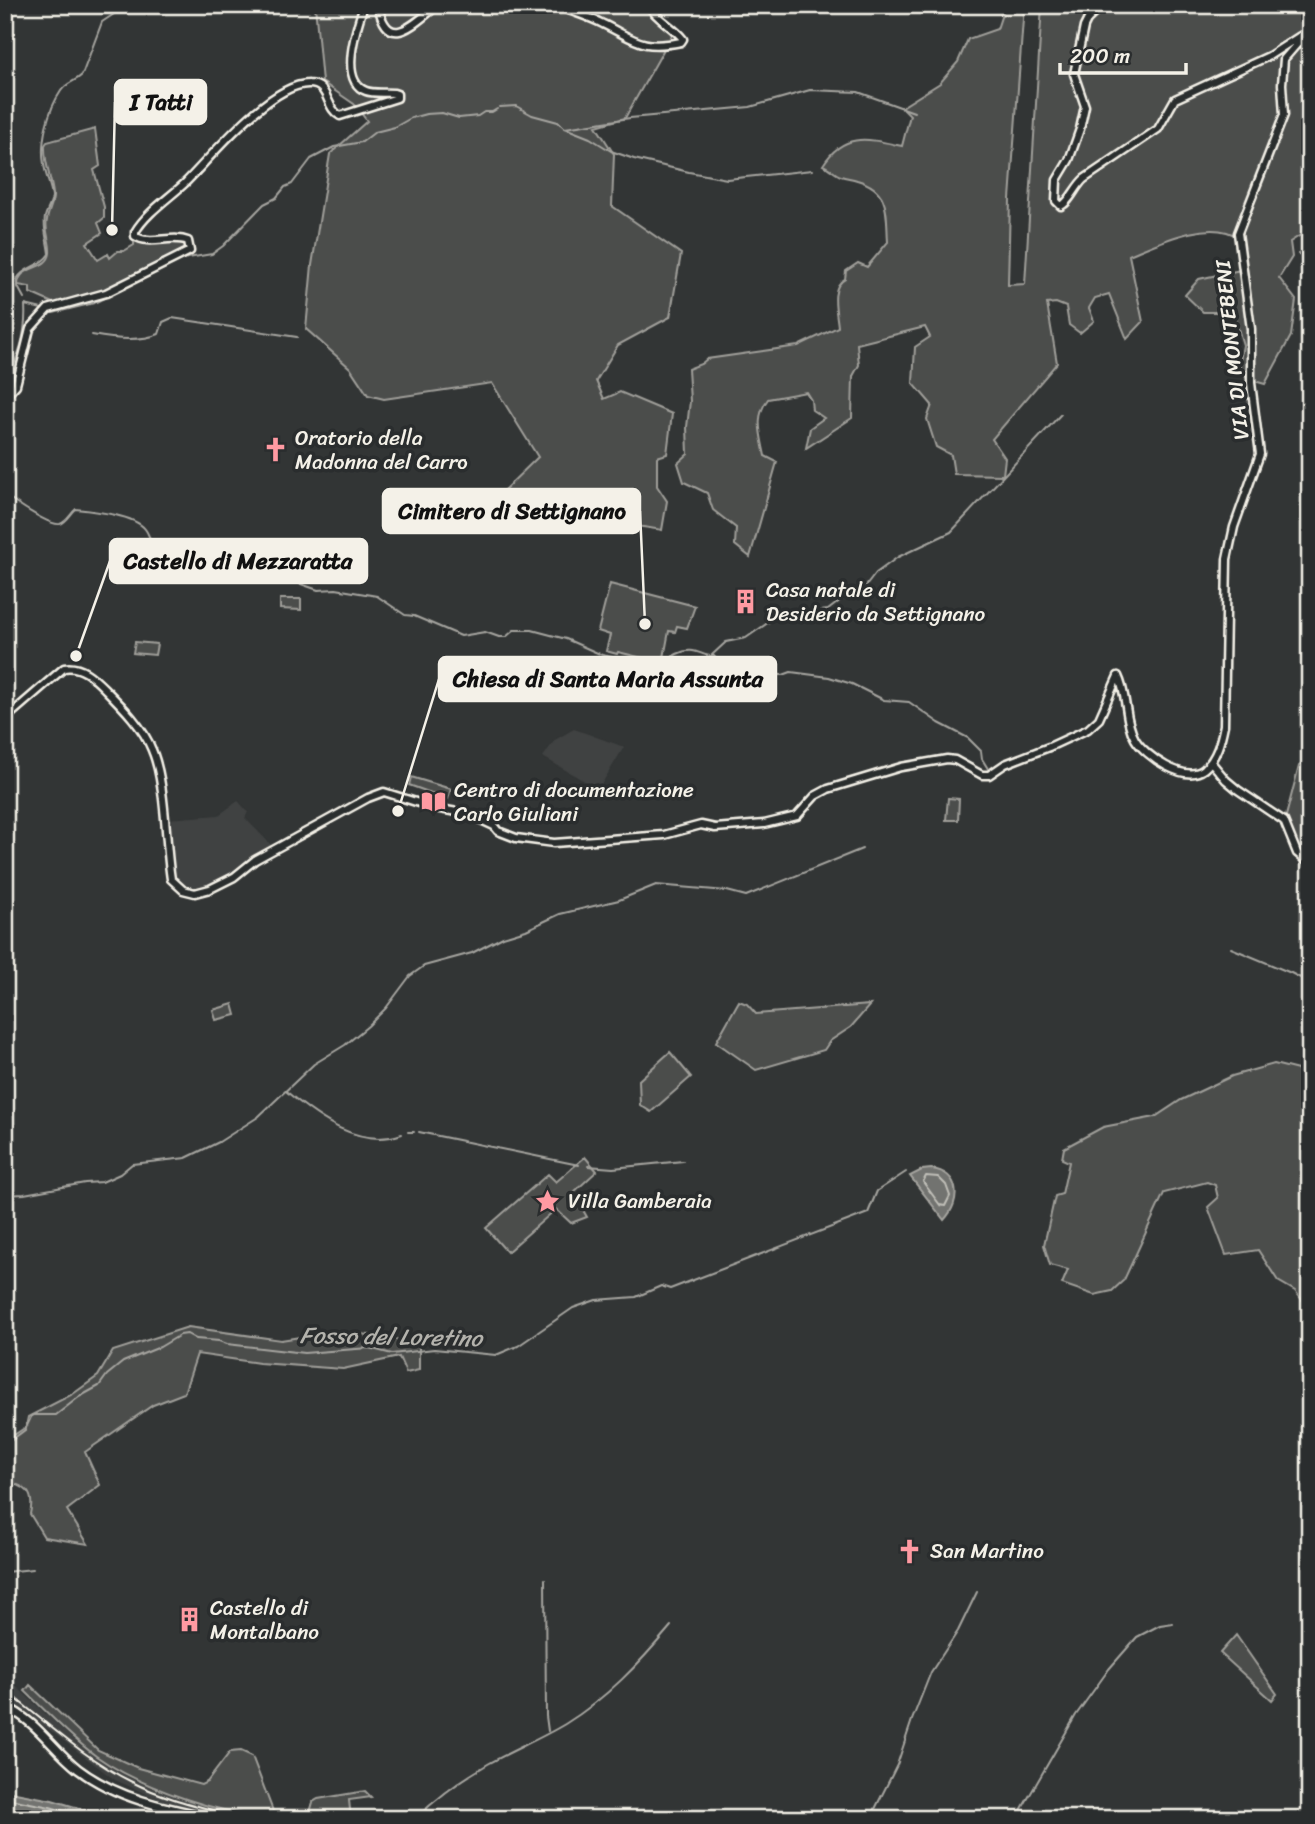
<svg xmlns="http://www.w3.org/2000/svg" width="1315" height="1824" viewBox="0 0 1315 1824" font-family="Sriracha,sans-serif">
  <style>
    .built { fill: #404242 }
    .green { fill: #4b4d4c; stroke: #a09f9a; stroke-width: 2 }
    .water { fill: #727370; stroke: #a6a5a0; stroke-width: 2 }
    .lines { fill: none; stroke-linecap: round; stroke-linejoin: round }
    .shore { stroke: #c0bfb8; stroke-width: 2 }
    .stream { stroke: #a6a5a0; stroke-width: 2 }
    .secondary-casing { stroke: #f4f1e8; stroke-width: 11 }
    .primary-casing { stroke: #f4f1e8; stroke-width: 12 }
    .secondary { stroke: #2a2d2e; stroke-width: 6 }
    .primary { stroke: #2a2d2e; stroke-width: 7 }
    .rail { stroke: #f4f1e8; stroke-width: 2 }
    .labels { text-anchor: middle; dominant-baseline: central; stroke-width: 7; stroke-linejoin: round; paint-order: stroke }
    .street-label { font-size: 21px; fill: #f4f1e8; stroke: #2a2d2e }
    .poi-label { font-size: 21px; fill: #f4f1e8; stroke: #2a2d2e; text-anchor: start }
    .water-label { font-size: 23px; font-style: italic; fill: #b3b2ac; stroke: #2a2d2e }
    .leader { fill: none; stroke: #f4f1e8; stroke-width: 2.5 }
    .callout-dot { fill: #f4f1e8; stroke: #2a2d2e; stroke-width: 2.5 }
    .callout { fill: #f4f1e8; stroke: #f4f1e8; stroke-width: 2.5 }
    .callout-label { font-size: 23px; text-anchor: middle; font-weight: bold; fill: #111 }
  </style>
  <rect width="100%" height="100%" fill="#323535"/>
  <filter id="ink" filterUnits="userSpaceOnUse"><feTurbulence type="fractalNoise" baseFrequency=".0143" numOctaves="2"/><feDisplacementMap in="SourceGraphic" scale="14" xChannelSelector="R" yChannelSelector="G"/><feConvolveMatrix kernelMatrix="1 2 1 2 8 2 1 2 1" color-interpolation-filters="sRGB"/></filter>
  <g filter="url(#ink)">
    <path class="built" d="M574,729l50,18 -23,38 -5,-2 -3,3 -50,-29 12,-17z
      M238,801l10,11 -3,6 28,29 -18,9 -20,18 -27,13 -22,2 -12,-10 -7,-60 52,-4z
      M5,1676l72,67 34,24 25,14 31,12 87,26h-26l-63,-17 -50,-22 -110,-84z"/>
    <path class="green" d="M315,5h338l19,30 -47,83 -29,8 18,28 -2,52 69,48 -11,63 -52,28 -22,36 8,18 16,-7 52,22 -5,40 -10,3v29l10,15 -5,29c-36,-6 -134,-17 -158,-40l34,-33 -46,-74 -108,16 -16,-4 -18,-27 -44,-39 6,-64 18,-111 37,-33 -13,-17 -32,-22z
      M1005,5h19l-14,194 -2,86 17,-1 17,-279h268v231l-6,-3 -14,9 2,15 -13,21 17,22 -5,36 -26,48 -18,-5 -8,-13 4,-21 -10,-33h-30l-18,-17 14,-16 46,-10 -6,-31c-28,-21 -81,5 -110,17l14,67 -16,17 -18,-45 -14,4 -6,10 5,13 -14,12 -11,-8 -3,-18 -10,-4 -9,1 10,59 -65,76 13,19 -2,17 -49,-1 -3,-19 -15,-8 -9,-28 5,-14 -19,-22 2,-36 15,-10 -5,-10 -68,17 2,21 -6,11 -1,42 -46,30 4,-20 14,-10 -12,-8 -1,-10 -5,-8 -38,7c-14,18 -7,36 -3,57l12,6 -27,95 -15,-12 1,-17 -23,-18 -6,-17 -23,-11 -6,-19 10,-9 -1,-27 3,-26 -2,-32 13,-5 6,-5 91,-13 40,-19c-1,-14 -9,-40 7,-48l1,-8 12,-8 9,4 21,-25c-2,-29 3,-52 -31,-62 -5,-2 -11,-2 -16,-4 -6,-2 -11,-8 -18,-11 21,-34 46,-26 79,-19l8,-31 -8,-8 38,-24 18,-21 10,-23 29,-10z
      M95,129l5,37 -6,4 10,37v11l-6,5 4,10 -15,10 11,17 10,-6 2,4 8,-7h6l10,-6v-4l48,-1 5,2 2,6 -86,44 -46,13 -27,-12v-6l-12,-2c1,-21 30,-14 32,-32 1,-12 -6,-22 -3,-33 1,-9 7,-17 6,-26 -2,-17 -9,-31 -8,-49l2,-3z
      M610,584l85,22 -8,22 -10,-2 -2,6 -6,-1 -6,32 -45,-11 -1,2 -11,-3 4,-16 -12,-4z
      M280,599h21v11l-21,-1z
      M135,642l22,2 -2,11 -22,-2z
      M1306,761h4v97l-10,-7 -14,-35 13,-50z
      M411,777l40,12 -3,10 -39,-14z
      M948,798l11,1 -1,21h-12z
      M739,1001l8,3 9,10 114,-9 -19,22 -21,14 -6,9 -68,20 -40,-28z
      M233,1004l3,11 -20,5 -3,-10z
      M670,1052l21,25 -40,35 -11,-7 -1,-25z
      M1274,1064l36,9v237l-15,-19 -17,-10 -20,-31 -32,5 -18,-48 10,-9 -3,-13 -8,-3 -43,11 -40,87 -12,11 -18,4 -32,-11 6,-14 -18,-5 -6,-20 11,-49 7,-2 7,-32 -7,-3 2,-11 39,-21 52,-10 26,-17 51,-24z
      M585,1157l12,14 -24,22 14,24 -16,6 -15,-14 -49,43 -21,-24 62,-54 8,8z
      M188,1327l93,13 38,-6 32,-1 36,4 32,8v25l-13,3 -7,-16 -56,12 -84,-6 -62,-9 -13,39 -31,12 -68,47 15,33 -33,25 21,34 -44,-7 -14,-23c5,-22 -4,-28 -25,-33v-40l21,-14 2,-10 45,-23 25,-18 15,-25z
      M1236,1635l41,59 -5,6 -52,-47z
      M30,1685l68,65 40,18 63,17 6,-3 23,-30 11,-1 11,5 21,55 14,8c-56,0 -146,-31 -191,-63 -26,-19 -48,-43 -71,-65z
      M365,1791l6,6 -22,3 2,19h-60l18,-3 4,-14 5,-3z"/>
    <path class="water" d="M931,1169c29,3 31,32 13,51l-34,-44 12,-6z
      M5,1791l47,9 63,19h-110z"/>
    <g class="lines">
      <path class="shore" d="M926,1176l12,1 8,8 4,11 -5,10 -5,-1 -17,-23z
        M5,1798l45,9 41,12"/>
      <path class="stream" d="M500,107l16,-1 16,9 26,7 7,6 25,10 21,13 23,8 55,13 38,7 85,-9
        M565,128l65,-10 120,-11 60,-17 48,2 56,20
        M1298,254l12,5
        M24,298l-6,-11 -1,-8c8,-13 24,-12 32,-25 -1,-12 -6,-25 -4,-37 2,-8 7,-13 7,-21 -1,-10 -7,-21 -8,-32 -4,-22 4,-54 17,-73 6,-9 14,-9 21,-16l20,-53 15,-10 17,-3 9,-4
        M48,312l5,1 41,-10 88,-44 30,-5 11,-8 41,-42 12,-6 9,-11 7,-3 19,-25 23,-12 28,-5 13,-10 20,-5 16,-9 15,-4 16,-1 17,5 19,-2 6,-4h8l5,-3
        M92,335c21,4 48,7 67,-1l4,-12 9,-4 125,19
        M5,384c13,-26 22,-49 20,-79l17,4
        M5,495c10,7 45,31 55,29 7,-2 11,-11 16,-15 18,2 58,6 69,20 7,9 6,22 16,29l26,-5 19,11 17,-4 29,5 15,-10h7l6,4 8,17 13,8 17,6 18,-1 41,7 28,19 9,1 47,20 24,-4 14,5h7l8,-7h18l34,9 36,16 50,10c11,1 15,-6 25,-11 18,-9 24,3 37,2l8,10 19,8 42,1 8,-3 38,5 23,7 32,16 25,2 30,21 29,15 13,13 1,8 8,13
        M712,655l14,-13 20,-4 36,-25 18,1 28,-4 17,-13 18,-7 13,-17 22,-16 53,-25 110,-118
        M1231,948l60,25 19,10
        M287,1092c31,26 72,57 115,42
        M408,1132h6
        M419,1132l160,33
        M588,1166l25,2 70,-7
        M5,1195l19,-1 61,-11 17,-1 18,-8 12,-10 54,-6 33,-16 39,-25 56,-53 31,-19 23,-19 18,-18 24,-32 14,-10 48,-13 31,-16 23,-7 34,-16 59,-14 37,-15 71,6 19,5 116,-47
        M5,1445l20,-15 7,-15h24l23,-18 20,-11 8,-11 16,-13 37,-15 20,-12 7,-1 9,5 23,2 8,3 77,9 65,-5 23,6 42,-5 62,6 22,-9 55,-38 23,-8 40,-3 25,-11 9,3 198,-76 9,-22 29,-19
        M5,1572l28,-3
        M545,1579l1,137 2,15
        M415,1819c22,-21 47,-40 73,-55 25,-14 52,-25 77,-40 42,-26 75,-61 106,-98
        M870,1819l27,-54 15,-45 19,-48 27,-41 19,-39
        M1016,1819l60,-104 33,-46 28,-32 23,-12 13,-2"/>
      <defs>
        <path id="secondary" d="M378,5c10,49 36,18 60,0
          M556,5c16,7 32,11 47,19 33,16 37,26 78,18l2,-3c-10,-13 -26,-19 -35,-34
          M867,5h11
          M1103,5l-15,14 -4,8 -10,47 11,32 -5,23 -11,31 -12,20 -1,21 5,5c9,-4 14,-19 23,-27l74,-50 17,-30 94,-43 31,-20
          M5,397l11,-12 14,-56 18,-20 58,-16 84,-42 -2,-10c-17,-7 -38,5 -53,-5v-4c11,-19 34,-34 50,-49 26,-26 86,-100 124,-99 21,0 16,24 31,32l57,-18v-4l-3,-1c-8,-1 -20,1 -28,-2 -28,-10 -9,-65 -2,-86
          M1118,676c10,20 6,44 17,63 10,17 50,45 69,30 13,-11 17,-29 20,-44l3,-166 7,-32 26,-73 -9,-71v-54l-13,-96 46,-118 -2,-31 2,-25 26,-30
          M5,719l59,-51c18,-3 30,10 42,22 17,17 37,37 46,60 14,33 13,92 19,129l12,11 12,3 15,-4 24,-12 21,-17 113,-62 16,-6 51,16 33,6 26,12 4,5 18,7 38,5 110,-8 37,-10 14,3 49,-4 33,-8 18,-20 13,-7 73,-22 46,-8 8,1 27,15h7l16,-11 44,-17 39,-18 11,-10 19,-43
          M1211,762l15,18 12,10 46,31 13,32 13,11"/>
        <path id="primary" d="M5,1706c35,18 45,41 73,63 41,31 92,40 141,50"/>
      </defs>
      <use href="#secondary" class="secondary-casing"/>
      <use href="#primary" class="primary-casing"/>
      <use href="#secondary" class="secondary"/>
      <use href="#primary" class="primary"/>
      <path class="rail" d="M5,1690c41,32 80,69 127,92 35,18 75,26 113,37"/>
    </g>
  </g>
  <defs>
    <symbol id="church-bare" viewBox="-9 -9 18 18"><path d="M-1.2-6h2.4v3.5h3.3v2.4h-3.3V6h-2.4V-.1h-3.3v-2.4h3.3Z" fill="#ff9aa2" stroke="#2a2d2e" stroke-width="2.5" paint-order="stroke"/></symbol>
    <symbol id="building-bare" viewBox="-9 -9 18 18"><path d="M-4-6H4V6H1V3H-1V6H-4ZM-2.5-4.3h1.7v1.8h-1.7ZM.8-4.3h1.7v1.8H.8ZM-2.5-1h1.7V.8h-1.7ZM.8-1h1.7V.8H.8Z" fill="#ff9aa2" stroke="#2a2d2e" stroke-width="2.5" paint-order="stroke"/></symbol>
    <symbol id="library-bare" viewBox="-9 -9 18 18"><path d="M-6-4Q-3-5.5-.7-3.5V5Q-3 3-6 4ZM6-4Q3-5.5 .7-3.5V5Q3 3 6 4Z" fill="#ff9aa2" stroke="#2a2d2e" stroke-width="2.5" paint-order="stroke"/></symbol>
    <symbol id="sight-bare" viewBox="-9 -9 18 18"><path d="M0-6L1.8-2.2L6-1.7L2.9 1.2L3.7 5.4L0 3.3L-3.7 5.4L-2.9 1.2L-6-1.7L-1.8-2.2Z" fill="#ff9aa2" stroke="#2a2d2e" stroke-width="2.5" paint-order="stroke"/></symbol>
  </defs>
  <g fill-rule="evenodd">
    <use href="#church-bare" x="258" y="432" width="35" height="35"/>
    <use href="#building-bare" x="728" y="584" width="35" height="35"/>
    <use href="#library-bare" x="416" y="784" width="35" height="35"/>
    <use href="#sight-bare" x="530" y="1184" width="35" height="35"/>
    <use href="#church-bare" x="892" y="1534" width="35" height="35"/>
    <use href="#building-bare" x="172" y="1602" width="35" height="35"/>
  </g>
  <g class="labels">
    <g class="street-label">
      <text transform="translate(1232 350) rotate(-96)">VIA DI MONTEBENI</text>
    </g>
    <g class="poi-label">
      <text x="295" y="438">Oratorio della<tspan x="295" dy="24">Madonna del Carro</tspan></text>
      <text x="766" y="590">Casa natale di<tspan x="766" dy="24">Desiderio da Settignano</tspan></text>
      <text x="454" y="790">Centro di documentazione<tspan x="454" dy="24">Carlo Giuliani</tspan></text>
      <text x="568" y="1201">Villa Gamberaia</text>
      <text x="930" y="1551">San Martino</text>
      <text x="210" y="1608">Castello di<tspan x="210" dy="24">Montalbano</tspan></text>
    </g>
    <g class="water-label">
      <text transform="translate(391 1337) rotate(1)">Fosso del Loretino</text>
    </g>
  </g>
  <path class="leader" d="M112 230L115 102M645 624L640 511M76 656L110 561M398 811L439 679"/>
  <g class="callout-dot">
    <circle cx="112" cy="230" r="7"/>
    <circle cx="645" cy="624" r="7"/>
    <circle cx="76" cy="656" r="7"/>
    <circle cx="398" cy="811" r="7"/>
  </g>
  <g class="callout">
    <rect x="115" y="80" width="91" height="44" rx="7"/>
    <rect x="383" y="489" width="257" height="44" rx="7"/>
    <rect x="110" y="539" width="257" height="44" rx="7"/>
    <rect x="439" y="657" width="337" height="44" rx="7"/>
  </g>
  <g class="callout-label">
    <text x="161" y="110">I Tatti</text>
    <text x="512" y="519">Cimitero di Settignano</text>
    <text x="238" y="569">Castello di Mezzaratta</text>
    <text x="608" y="687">Chiesa di Santa Maria Assunta</text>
  </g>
  <rect width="1315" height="1824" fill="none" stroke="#2a2d2e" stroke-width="28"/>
  <rect x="14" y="14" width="1287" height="1796" fill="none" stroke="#f4f1e8" stroke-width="2.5" filter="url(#ink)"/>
  <path d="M1060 63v10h126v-10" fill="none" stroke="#f4f1e8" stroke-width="3.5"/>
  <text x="1070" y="63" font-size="21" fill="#f4f1e8" stroke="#2a2d2e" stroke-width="5" paint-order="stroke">200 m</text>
</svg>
